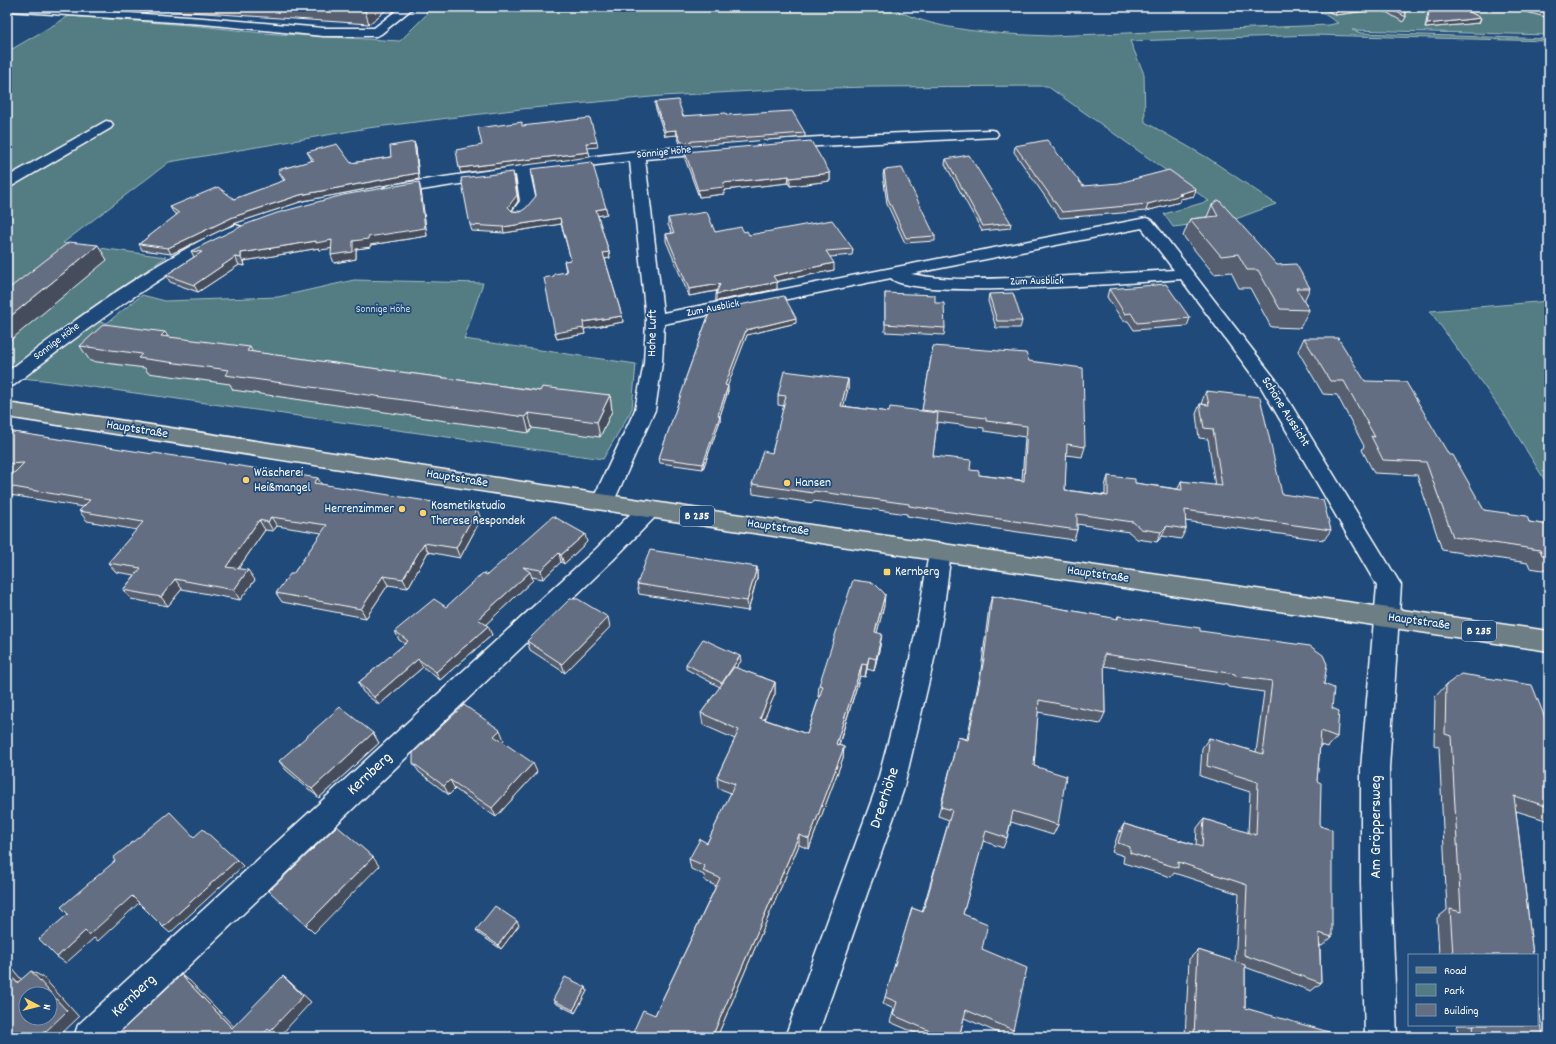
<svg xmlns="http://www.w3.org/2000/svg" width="1556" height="1044" viewBox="0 0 1556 1044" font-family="Dekko,sans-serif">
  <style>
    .green { fill: #527c83; stroke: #a8bec1 }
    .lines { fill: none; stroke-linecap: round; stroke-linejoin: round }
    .minor-casing { stroke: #fff; stroke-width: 3 }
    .major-casing { stroke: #fff; stroke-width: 3 }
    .minor { fill: #1f4a7a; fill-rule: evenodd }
    .major { fill: #6d7e84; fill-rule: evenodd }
    .wall { fill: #555f70; stroke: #fff; fill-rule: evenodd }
    .shaded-wall { fill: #454d5b; stroke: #fff }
    .building { fill: #636e82; stroke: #fff; fill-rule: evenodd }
    .poi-dot { fill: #ffd166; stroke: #1f4a7a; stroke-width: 1.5 }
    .labels { text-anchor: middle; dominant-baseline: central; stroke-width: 3.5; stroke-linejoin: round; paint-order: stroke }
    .far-street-label { font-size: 11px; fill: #fff; stroke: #1f4a7a }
    .far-park-label { font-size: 11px; fill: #d4dee0; stroke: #1f4a7a }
    .shield { fill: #1f4a7a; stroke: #bcc9d7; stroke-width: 1 }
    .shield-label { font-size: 12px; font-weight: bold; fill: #fff }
    .street-label { font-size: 13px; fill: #fff; stroke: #1f4a7a }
    .poi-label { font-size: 13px; fill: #fff; stroke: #1f4a7a; text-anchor: start }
    .near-street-label { font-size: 16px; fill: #fff; stroke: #1f4a7a }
  </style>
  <rect width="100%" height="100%" fill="#1f4a7a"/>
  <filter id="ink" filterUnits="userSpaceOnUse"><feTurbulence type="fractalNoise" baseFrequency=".025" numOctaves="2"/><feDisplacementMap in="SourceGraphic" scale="8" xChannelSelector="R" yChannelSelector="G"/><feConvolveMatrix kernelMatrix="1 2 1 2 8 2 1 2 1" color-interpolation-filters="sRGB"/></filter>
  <g filter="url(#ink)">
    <path class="green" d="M427,7h465c40,25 111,27 158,29l279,-11 9,-2 -25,-16h236v28l-197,-5 9,3 188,6v2l-235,-6 -184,6 14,33 1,48 63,36 68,46 -43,16 -60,7 -9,-13 45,-13 -162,-115 -176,1 -81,2 -128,7 -141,13 -153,19 -199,34 -106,81 103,14 -91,62 32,4 35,-28 23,6 113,-4 76,-17 129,3 -19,56 172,25 -4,45 -29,50 -560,-79 -36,-3v-325l62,-36 131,10 62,7 138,8 26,-26z
      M1549,301v186l-45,-73 -74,-103z"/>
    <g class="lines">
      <defs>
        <path id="minor" d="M7,7h36l160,11 120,10h51l27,-21h13l-33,27 -4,2h-54l-120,-12 -196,-13z
          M106,121l5,1 2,3 -2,3 -99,58 -5,1v-10z
          M991,130l5,1 2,3 -2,3 -216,11 -135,11 18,154 483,-95 6,2 124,160 125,205 -12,183 2,115 6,154h-32l-4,-154v-115l16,-182 -116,-199 -80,-108c-38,3 -272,22 -290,-1l-227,46 -2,39 -7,47 -41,91 -3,6 -8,2 -8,-2 -3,-6 43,-91 9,-47 2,-43 -16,-159 -100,12 6,28c-7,9 -11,18 -22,15l-3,-3 9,-12 -4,-26 -126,20 -5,-2 -3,-3 3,-3 5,-2c93,-14 186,-28 280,-37 107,-10 214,-15 321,-18zM1142,228l32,42c-53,3 -106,7 -159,8 -35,1 -70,3 -104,-4z
          M236,225l6,2 2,3 -2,3c-83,41 -156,96 -228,152l-7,2v-15c57,-44 114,-87 177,-122 16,-9 34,-20 52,-25z
          M649,501l8,2 3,6 -3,6 -44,45 -499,477h-40l4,-12 519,-477 44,-45z
          M940,543l8,3 3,6 -8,62 -10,50 -30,127 -86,246h-32l90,-246 34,-127 10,-50 10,-62 3,-6z"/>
        <path id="major" d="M7,403l699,107 843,121v20l-843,-125 -699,-109z"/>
      </defs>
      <use href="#minor" class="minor-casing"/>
      <use href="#major" class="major-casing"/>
      <use href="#minor" class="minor"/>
      <use href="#major" class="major"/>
    </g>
    <path class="wall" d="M115,7h275l-21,17z
      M1321,7h84l1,10 -3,5 -22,-13 -46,6z
      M1429,7h31l21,11 -2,5 -54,5z
      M1508,7h41v11z
      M655,102l28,14 44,-1 78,18v4l-124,10 -4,-12 -12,1 -10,-30z
      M414,142l2,6 3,31 -116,22 -67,22 -65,31 -29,-4 -3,-6 38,-29 -4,-3 -3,-5 64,-8 50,-18 -4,-6 -2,-5 34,-9 -2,-4 -3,-5 44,11 40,-6z
      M1015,146l68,40 111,10 -14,3v3l-34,9 -86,7 -46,-66z
      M685,152l145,21v8l-40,5 -2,-3 -64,7v4l-25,3 -14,-38z
      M946,159l65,64 -1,5 -28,3 -37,-67z
      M884,170l51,66v5l-30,2 -18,-39 -4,-29z
      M515,178l3,23 -7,9 1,1 95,3 -9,2 11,36 1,6 -5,1 17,57 1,6 -39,7 1,5 -28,5 -3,-63 12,-4 -2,-11 7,-1 -10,-36 -57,9 -32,-2 -2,-6z
      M421,190l6,46 -57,9 1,2 -15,2v10l-22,4 -3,-15 -11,2 -1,-2 -75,13 1,5 -6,-1 -41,27 -28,-10 -4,-7 28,-18 -3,-6z
      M1212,205l65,60 33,23 -6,13 5,9 -9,18 -29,-1 -21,-39h-11l-8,-16 -17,2 -31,-38 7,-17 17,-2z
      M668,218l47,14h29l5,3 104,14 -1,6 -22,2 4,13 -58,12 1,7 -61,12 1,-10 -28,5 -23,-55v-7l6,-1 -4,-8z
      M1109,289l81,29 -3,8 -53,4 -6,-9h-5l-16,-24z
      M885,293l50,10 10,25 -1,7 -59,-3z
      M989,294l33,27 -2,7h-24l-8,-27z
      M710,311l86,12 -49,12 -20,50 1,6 -8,25v5l-17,48 -43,-6 -1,-5 26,-74v-4z
      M168,337l84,15 288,39 70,4 2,16 -12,26 -68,-9 -3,5 -296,-43 -3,-6 -82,-11 -3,-5 -55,-7 -10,-15z
      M1304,338l61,43 84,74 35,55 45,12 20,3v46l-19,-3 -2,-5 -86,-13 -25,-75 -43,-2 -12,-23 2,-4 -27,-51 -14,-1 -25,-43z
      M933,346l96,15 56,86 -3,10 -16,-2 -1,35 40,5v-9l3,-10 27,7 43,6 3,-8 34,5 -7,-47 -9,-1 -3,-24 4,-10h3l-1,-3 4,-10 76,103 49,36 -7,10 -139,-19 1,8 -5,10 -19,-3 -5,6 -20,-3 -8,-7 -52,-8v6l-3,10 -167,-24v-2l-94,-13v2l-60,-9 -1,-10 20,-31 12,-47 -6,-1v-10l70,-16v10l-5,17 46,6 33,-1zM937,422l47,6v3l41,6 -3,43 -43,-5 -46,-19z
      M7,431l314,53 160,35 -21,39 -32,-6 -20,36 -20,-3 -22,33 -84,-16 -6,-9 17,-19 29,-41 -45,-7 -4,5 -8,-1 -27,39 17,11 -15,20 -58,-11 -14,17 -37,-7 -8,-9 12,-15 -19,-3 -8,-9 29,-33 -50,-9 -8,-10 4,-4 -73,-12 -3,-4v-11l7,-7h-7z
      M587,542l-23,22 -3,-2 -18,17 -11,-2 1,3 -47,44 6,11 -52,45 -17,-13 -44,38 -16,-13 -5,-9 47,-39 -6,-4 -4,-9 51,-24 41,-32z
      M757,567v11l-9,33 -109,-17 -2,-10z
      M992,596l125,23 1,-3 82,15 124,53 8,24 5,29 -9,10 -8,-2 -3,36 3,45 12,111 -10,9 -2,-1 1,38 -10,8 -66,-24v41l85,29h-145l4,-78 9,-9 37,12 4,-68 -65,-21 -3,4 -48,-14 1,-7 -12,-4 6,-18 6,-10 72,21 1,-17 7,-9 44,14 2,-41 -50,-16 2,-28 7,-10 47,14 8,-60 -36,-5 -1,-2 -123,-19 1,47 -5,11 -62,-12 -4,54 24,59 -5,10 -42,-13 -4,16 -4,10 -20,-7 -20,73 19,35 31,81 -5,7 -44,-19 -5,19h-34l-35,-15 4,-13 -11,-5 29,-96 10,4 27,-92 -11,-4 20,-79 9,2 14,-69 8,-63z
      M884,606l-7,26 3,14 -6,25 -7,-2 -2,8 -5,-1 -21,69 5,2 -1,11 -34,91 -10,-4 -82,192h-80l-3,-7 21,-15 61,-129 -11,-5 -1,-6 -13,-6 -2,-10 18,-16 24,-50 -13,-5 -1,-11 18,-38 -32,-14 -2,-12 19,-26 -34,-18v-5l55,-3 -5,7 39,14v12l-11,25 43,15 12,-37h-1l1,-12z
      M610,627l-45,46 -35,-23 -3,-9z
      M1446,685l103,43v93l-33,-10 17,144h-94l-2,-37 10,-8 -8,-163 -5,-2 1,-48z
      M373,733l6,10 -60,55 -33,-28 -7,-9z
      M504,740l-2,2 35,30 -41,45 -41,-28 -6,6 -30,-23 -6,-9z
      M519,925l-18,24 -22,-15 -3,-4z
      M586,987l1,4 -12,22 -20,-10 -2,-3z
      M1457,1025h80l6,12h-85z"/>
    <path class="shaded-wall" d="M371,7h19l-21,17 -4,-13z
      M1366,7h16l-1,2 -46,6 2,-5z
      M1481,18l-2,5 -54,5 2,-4z
      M676,130l1,5 -12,1v-5z
      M414,142l2,6 3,31 -116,22 -67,22 -65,31 -3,-6 65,-31 67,-22 118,-22z
      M597,142l1,5 -11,1 -1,-5z
      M589,152l1,5 -129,16 -2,-5z
      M513,172l5,29 -8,12 -2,-6z
      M830,173v8l-40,5v-8z
      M789,176l-1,7 -64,7v4l-25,3 -1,-7 25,-7z
      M419,182l2,8 6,46 -57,9 1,2 -15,2v10l-22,4 -3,-8 22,-14 15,-4z
      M1196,189l-2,7 -14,3v3l-34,9 2,-7 31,-10z
      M606,208l1,6 -10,2 -1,-6z
      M560,218l1,6 -57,9 -1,-6z
      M332,240l3,8 -15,2 -1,-2 -75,13 1,5 -4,-8v-5l75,-12z
      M98,245l9,15 -100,83v-24z
      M609,252l1,6 -6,1 -1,-6z
      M235,257l4,8 -41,27 -4,-7z
      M834,263v7l-61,12v-6z
      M777,282v7l-61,12v-7z
      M720,284v6l-31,6v-7z
      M622,316l1,6 -39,7 1,5 -28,5 -2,-6 28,-11z
      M796,318v5l-49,12 -21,55 -1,-5 21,-55z
      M165,332l9,15 -13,-11z
      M250,347l8,16 -11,-12z
      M848,379v10l-7,27v-10z
      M728,386v5l-8,25v5l-17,48v-5l15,-49z
      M610,395l2,16 -12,26 -3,-15z
      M528,413l4,15 -3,5 -4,-16z
      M318,478l5,10 -9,-5z
      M477,509l4,10 -21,39 -4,-10z
      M271,517l6,9 -4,5 -5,-9z
      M259,520l6,10 -32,46 -7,-9z
      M1167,526l-5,10 -5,6 4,-10z
      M585,534l2,8 -23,22 -3,-9z
      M424,543l4,9 -20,36 -5,-9z
      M559,553l2,9 -18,17 -2,-9z
      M757,567v11l-9,33 -1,-10z
      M248,570l7,10 -15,20 -6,-10z
      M530,572l3,8 -51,48 -4,-9z
      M383,576l5,9 -22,33 -5,-9z
      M175,579l7,10 -14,17 -7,-9z
      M885,594l-1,12 -10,38 1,-12z
      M608,617l2,10 -45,46 -3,-9z
      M488,626l4,9 -52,45 -4,-8z
      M882,634l-2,12 -6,25 2,-12z
      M740,656l1,5 -19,27v-5z
      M869,657l-2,12 -2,8 2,-12z
      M418,659l5,8 -44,38 -5,-8z
      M862,664l-2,12 -25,80 1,-12z
      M775,682v12l-15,35v-11z
      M500,730l4,10 -6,6 -4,-10z
      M373,733l6,10 -60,55 -7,-9z
      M844,747l-1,11 -34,91v-10z
      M533,763l4,9 -41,45 -4,-9z
      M450,780l5,9 -6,6 -5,-9z
      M799,835v10l-82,192h-5z
      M373,857l6,9 -65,67 -8,-8z
      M237,860l6,6 -73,67 -7,-6z
      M132,896l8,6 -42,39 -4,-3 -28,25 -9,-6 28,-26z
      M517,921l2,4 -18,24 -3,-4z
      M7,962l22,27 -12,-6 -10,-13z
      M31,971l12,6 36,40 -21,20h-18z
      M181,975l9,6 51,53 -9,-6z
      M283,976l8,7 20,19 -32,35 -3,-2 -2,2h-13z
      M586,987l1,4 -12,22 -2,-3z"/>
    <path class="building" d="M298,7h73l-6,4z
      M1330,7h36l-29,3z
      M1387,7h18l1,10z
      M1430,7h30l21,11 -54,6z
      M1526,7h23v6z
      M678,100l5,16 43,-3 1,2 65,-4 13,22 -124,9 -5,-12 -11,1 -10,-29z
      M590,118l7,24 -11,1 3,9 -130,16 -3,-18 26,-5 -4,-17 44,-6v4z
      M1047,140l36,46 36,-3 50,-13 27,19 -17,5 3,1 -34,9 -86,8 -47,-66z
      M811,141l19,32 -40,5 -1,-2 -66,7 1,4 -26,3 -13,-38z
      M414,142l4,31 -118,22 -67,22 -65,31 -29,-4 40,-31 -9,-6 48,-20 16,12 51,-19 -7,-10 36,-10 -7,-8 30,-8 14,19 40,-6 -1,-11z
      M969,155l42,68 -28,3 -37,-67z
      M592,162l14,46 -10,2 13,42 -6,1 19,63 -39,6 1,6 -29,5 -11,-55 10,-2v-2l13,-2 -3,-11 7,-1 -11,-42 -57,9 -33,-2 -9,-47 52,-6 4,23 -9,12 4,4 8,1 6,-4 10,-12 -5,-27z
      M902,168l33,68 -29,2 -18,-39 -4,-29z
      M419,182l6,46 -57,9v2l-15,2v11l-22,3 1,-15 -16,3v-2l-75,12v5l-6,-1 -41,28 -28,-10 36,-23 -11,-1 53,-26 33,-12 66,-18z
      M1219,200l58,65 19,-1 14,24h-14l13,22 -29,-1 -22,-39h-11l-9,-16 -17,2 -31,-37 28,-3 -6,-11z
      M707,212l8,20 26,-5 3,5 3,-1 2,4 83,-15 21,29 -27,2 8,12 -61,13 4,6 -61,12 4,-10 -31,5 -23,-55 8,-1 -6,-15z
      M69,242l29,3 -91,74v-29z
      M1166,284l24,34 -53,5 -6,-10 -6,1 -16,-25z
      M885,293l50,2v8h9l1,25 -60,-4z
      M1013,293l9,28h-25l-8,-27z
      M784,296l12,22 -50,12 -21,55 3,1 -10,29 2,1 -17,48 -44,-6 27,-78h-1l25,-69z
      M104,324l61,8 -4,4 89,11 -3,4 293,40 2,-4 68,8 -13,27 -69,-9 -3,4 -300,-42 4,-5 -91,-12 4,-4 -62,-8z
      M1304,338h34l27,43 41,1 43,73h4l31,55 43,6 2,6 20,3v31l-7,-1 -2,-5 -87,-13 -27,-75 -43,-2 -12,-24 4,1 -31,-56h-14z
      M933,346l93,7 3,8 54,7 2,79 -18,-3 -2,46 43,6v-20l27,3v4l47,7 -1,-9 41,5 -9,-57 -9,-1 -4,-24 9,1 -3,-14 54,6 22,97 41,6 8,30 -146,-20 1,19 -19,-3 -6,6 -20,-3 -8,-7 -56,-8v16l-168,-24v-2l-95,-13 -1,2 -61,-9 11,-33 9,2 14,-57 -8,-1 6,-24 64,8 -7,27 48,6 1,-5 48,6 -5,43 38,4 -1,10 9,1v4l45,6 3,-55 -41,-5v-3l-64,-8z
      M7,431l146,23 1,-1 54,8 110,17 -4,5 163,26 -21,39 -32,-5 -21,36 -20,-3 -22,33 -85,-16 14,-19h3l34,-49 -56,-8 -3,5 -9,-2 -33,47 22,3 -14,20 -59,-11 -14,18 -38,-7 18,-22 -33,-5 35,-41 -64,-11 11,-11 -83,-14v-6l17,-17 -17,1z
      M553,516l32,18 -24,21 -2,-2 -18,17 -18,-3 7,5 -52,47 10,7 -52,46 -18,-13 -44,38 -16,-14 50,-42 -13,-10 39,-32 12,8 37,-34 4,2z
      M650,550l107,17 -10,34 -110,-17z
      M853,580l21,3 11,11 -10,38 7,2 -6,25 -7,-2 -2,8 -5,-1 -26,80 8,3 -35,92 -10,-4 -87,202h-72l2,-3 -8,-4 9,-20 12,5 65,-137 -17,-7 2,-5 -16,-7 11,-20 7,4 28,-59 -18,-7 22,-47 -38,-17 33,-46 41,15 -15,36 47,16 16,-48 -4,-1z
      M992,596l126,23v-3l82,12v3l110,15 13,9 4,9 -3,20 10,4 -2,20 7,3 -2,26 -16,-6 -4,50 4,2 -1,43 12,4v107l-13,-4 2,50 -77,-28 3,-70 -69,-23v6l-48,-15v-6l-12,-4 6,-19 78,23 2,-28 52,16 2,-53 -51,-16 2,-28 54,16 9,-73 -37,-5v-2l-131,-20 1,59 -66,-13 -5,66 32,10 -8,49 -45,-14 -6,27 -21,-7 -23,83 25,10 -6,25 45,19 -14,62 -47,-20 -7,27h-15l-51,-22 4,-13 -12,-5 27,-89 11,4 29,-102 -11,-3 17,-70 10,3 16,-81z
      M570,599h8l30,18 -46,47 -35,-23z
      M703,639l37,17 -18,27 -36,-19z
      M1461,674l71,11 17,43v79l-35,-11 19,159h-80l-3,-46 11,3 -10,-176 -6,-2 1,-49z
      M464,705l36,25 -6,6 39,27 -41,45 -42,-28 -6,6 -31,-23v-10z
      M340,707l33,26 -61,56 -33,-28z
      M170,812l24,25 9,-8 34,31 -74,67 -31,-31 -43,39 -4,-4 -28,26 -18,-18 29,-25 -7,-7 54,-46 -2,-3z
      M337,826l36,31 -67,68 -37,-34z
      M495,906l22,15 -19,24 -22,-15z
      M1198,950l47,15v43l84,24 1,5h-136z
      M7,970l10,13 14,-12 36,40 -27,26h-33zM26,994h24v24h-24z
      M181,975l51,53 51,-52 20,20 -33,35 -2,-2 -7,8h-146z
      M565,977l21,10 -13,23 -20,-10z
      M1537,990l6,47h-69l-1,-12h64z"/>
  </g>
  <g class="poi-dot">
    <circle cx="246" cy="480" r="4"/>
    <circle cx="787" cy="483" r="4"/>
    <circle cx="402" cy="509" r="4"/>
    <circle cx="423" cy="513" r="4"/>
    <rect x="883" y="568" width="8" height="8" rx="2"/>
  </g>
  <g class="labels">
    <g class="far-street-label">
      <text transform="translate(664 153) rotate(-6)">Sonnige Höhe</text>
      <text transform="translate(1037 282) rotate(-1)">Zum Ausblick</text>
      <text transform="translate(713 309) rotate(-11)">Zum Ausblick</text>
      <text transform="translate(57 342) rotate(-37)">Sonnige Höhe</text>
    </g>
    <g class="far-park-label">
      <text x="383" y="310">Sonnige Höhe</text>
    </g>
    <g class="shield">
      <rect x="680" y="506" width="34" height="20" rx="3"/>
      <rect x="1462" y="621" width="34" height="20" rx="3"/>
    </g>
    <g class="shield-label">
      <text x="697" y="516">B 235</text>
      <text x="1479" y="631">B 235</text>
    </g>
    <g class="street-label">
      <text transform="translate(653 333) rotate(-89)">Hohe Luft</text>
      <text transform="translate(1285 412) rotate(58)">Schöne Aussicht</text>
      <text transform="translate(137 430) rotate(9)">Hauptstraße</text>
      <text transform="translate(457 479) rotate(9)">Hauptstraße</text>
      <text transform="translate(778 528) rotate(8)">Hauptstraße</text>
      <text transform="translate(1098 575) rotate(8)">Hauptstraße</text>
      <text transform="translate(1419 622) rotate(8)">Hauptstraße</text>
    </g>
    <g class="poi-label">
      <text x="254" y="473">Wäscherei<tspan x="254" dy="15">Heißmangel</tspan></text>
      <text x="795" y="483">Hansen</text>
      <text x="431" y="506">Kosmetikstudio<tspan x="431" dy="15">Therese Respondek</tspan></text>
      <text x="394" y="509" text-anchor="end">Herrenzimmer</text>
      <text x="895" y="572">Kernberg</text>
    </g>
    <g class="near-street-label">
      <text transform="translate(370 774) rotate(-43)">Kernberg</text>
      <text transform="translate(885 798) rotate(-72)">Dreerhöhe</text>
      <text transform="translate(1376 827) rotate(-90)">Am Gröppersweg</text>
      <text transform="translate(134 996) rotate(-43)">Kernberg</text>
    </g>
  </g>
  <rect width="1556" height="1044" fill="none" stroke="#1f4a7a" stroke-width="24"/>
  <rect x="12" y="12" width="1532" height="1020" fill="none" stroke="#fff" stroke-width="1.5" filter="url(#ink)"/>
  <rect x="1408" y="954" width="130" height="72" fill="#1f4a7a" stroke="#7992af"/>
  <rect x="1416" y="967" width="20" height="6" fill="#6d7e84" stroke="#7992af"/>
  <text x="1444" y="974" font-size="12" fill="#ffffff">Road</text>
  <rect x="1416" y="984" width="20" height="12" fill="#527c83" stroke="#7992af"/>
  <text x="1444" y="994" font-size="12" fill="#ffffff">Park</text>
  <rect x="1416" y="1004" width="20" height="12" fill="#636e82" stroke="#7992af"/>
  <text x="1444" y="1014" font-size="12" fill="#ffffff">Building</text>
  <g transform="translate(38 1006) rotate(97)"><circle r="19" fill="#1f4a7a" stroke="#7992af"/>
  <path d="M0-3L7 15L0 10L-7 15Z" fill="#ffd166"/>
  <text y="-6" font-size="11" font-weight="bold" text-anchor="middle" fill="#ffffff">N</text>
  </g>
</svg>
